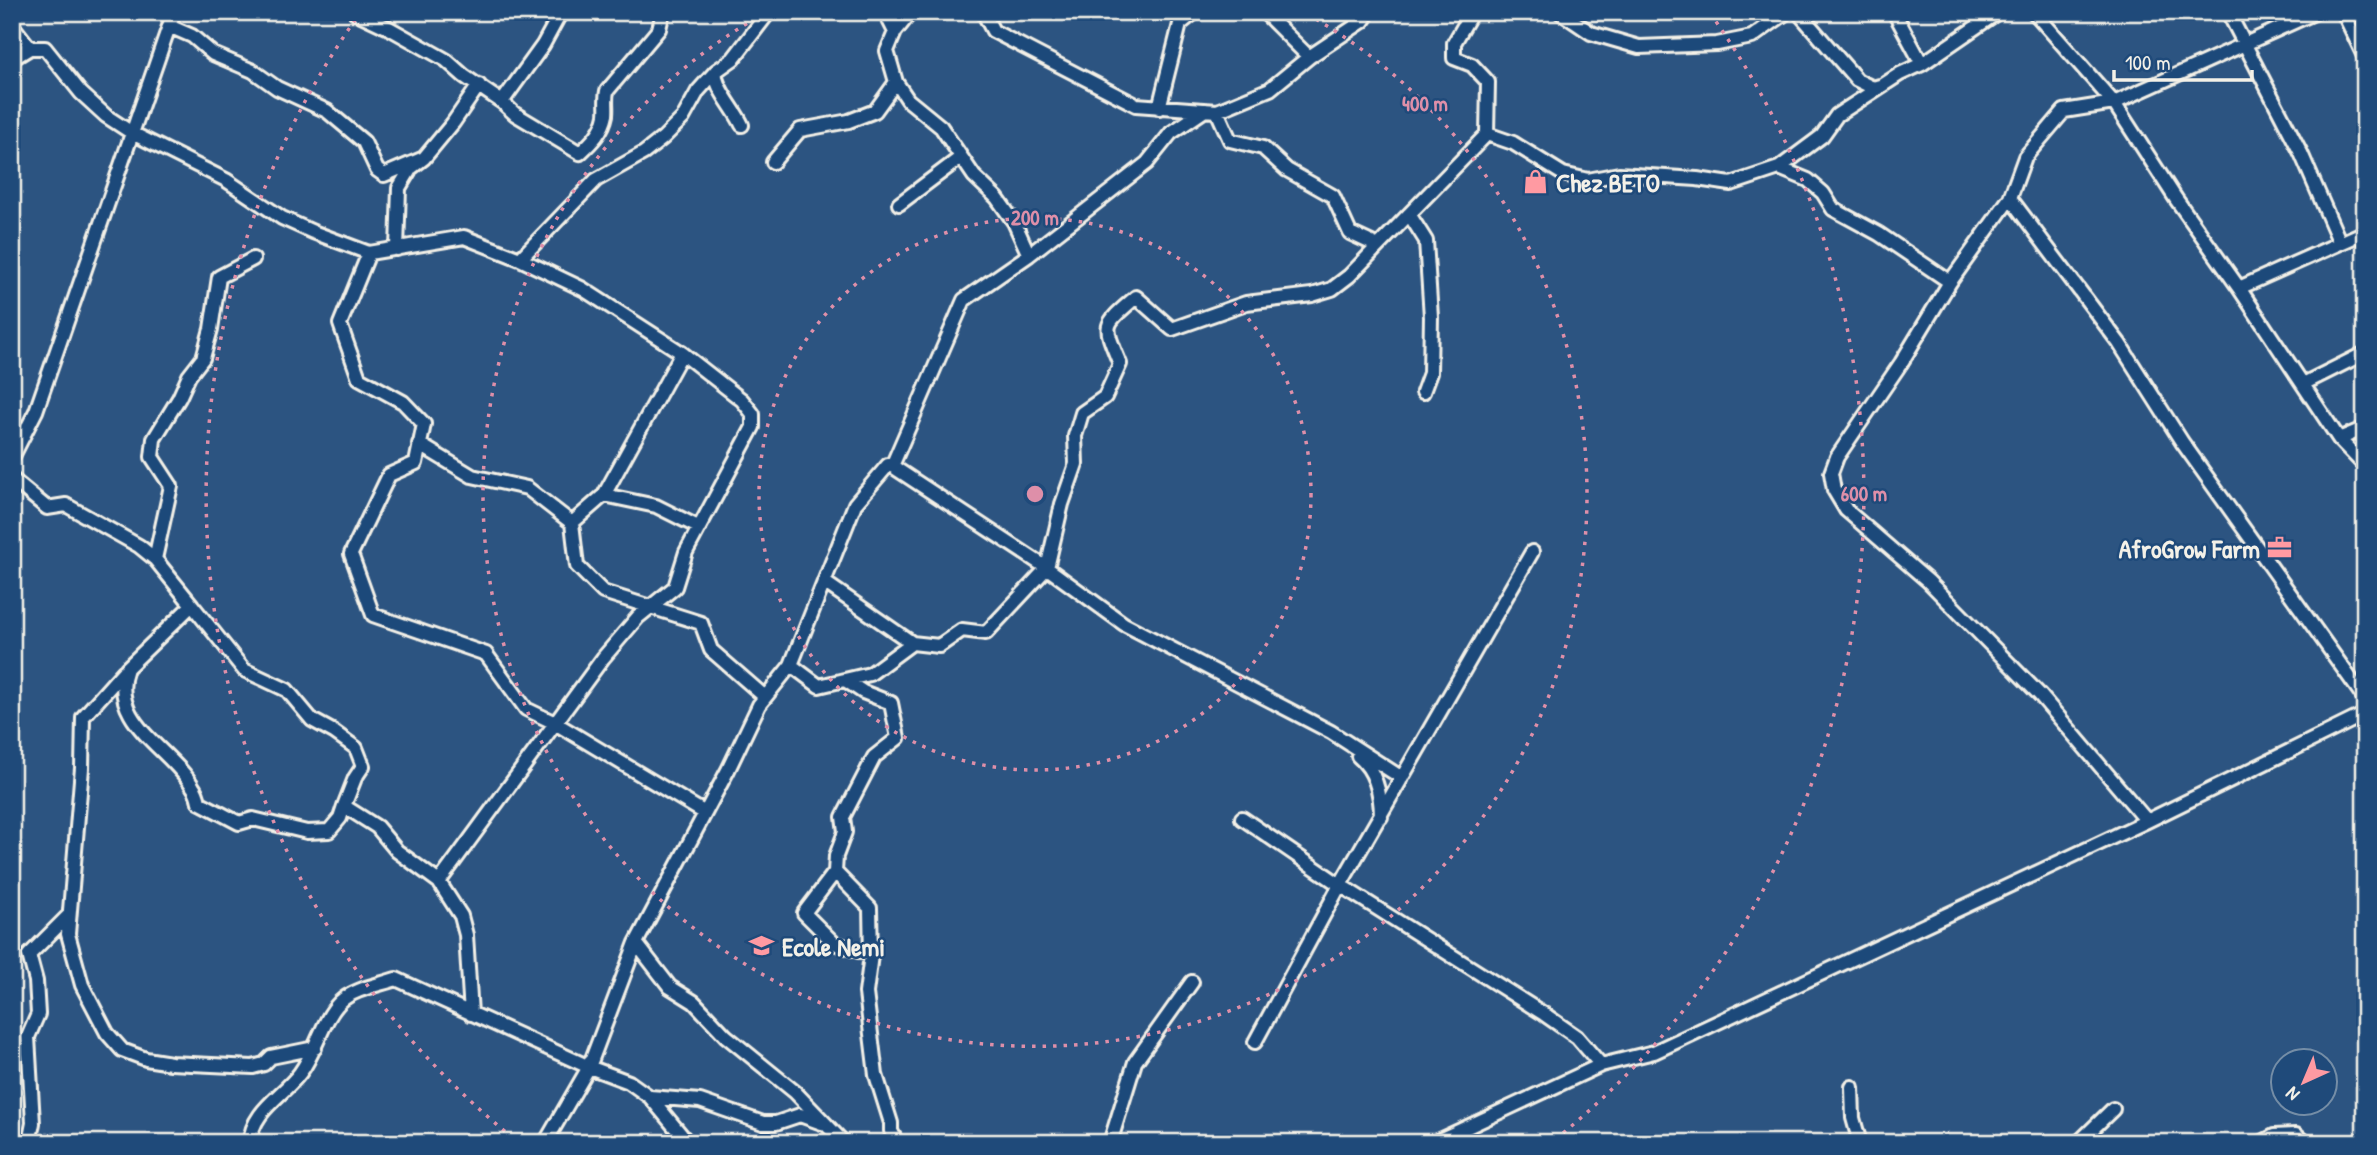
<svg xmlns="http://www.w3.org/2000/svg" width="2377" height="1155" viewBox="0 0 2377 1155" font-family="'Patrick Hand',sans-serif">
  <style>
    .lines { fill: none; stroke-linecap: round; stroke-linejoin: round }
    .minor-casing { stroke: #f4f1e8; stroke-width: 18 }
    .minor { stroke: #1f4a7a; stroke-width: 12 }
    .ring { fill: none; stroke: #de8fa9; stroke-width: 3.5; stroke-dasharray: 3.5 7 }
    .labels { text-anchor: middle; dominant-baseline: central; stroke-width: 5; stroke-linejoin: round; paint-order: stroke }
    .poi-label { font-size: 26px; font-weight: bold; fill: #f4f1e8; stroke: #1f4a7a; text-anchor: start }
    .centre { fill: #de8fa9; stroke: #1f4a7a; stroke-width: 3.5 }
    .ring-label { font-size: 21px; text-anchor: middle; font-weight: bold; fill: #de8fa9; stroke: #1f4a7a; stroke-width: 5; stroke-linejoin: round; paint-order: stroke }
  </style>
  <rect width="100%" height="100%" fill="#2c5481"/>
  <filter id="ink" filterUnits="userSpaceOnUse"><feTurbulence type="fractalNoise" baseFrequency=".0143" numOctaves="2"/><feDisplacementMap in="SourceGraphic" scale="14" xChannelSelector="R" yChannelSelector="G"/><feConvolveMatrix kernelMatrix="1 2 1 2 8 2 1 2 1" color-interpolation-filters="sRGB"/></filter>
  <g filter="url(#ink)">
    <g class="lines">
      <defs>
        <path id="minor" d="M355,12l34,16 57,32 18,16 38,26 13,12 65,39c12,-11 23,-22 26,-38 1,-8 -1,-15 1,-24l52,-62 3,-13 -2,-4
          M885,12l10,20
          M911,12l-16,20 -8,19 9,31 12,18 33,27 33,49 23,22 17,24 15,33
          M983,12l10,19 143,74 81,6 53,-22 39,-32 54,-36 6,-9
          M1264,12l45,45
          M1560,12l31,21 48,14 78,-3 35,-7 35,-25
          M1798,12l59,68 16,8 7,-2
          M1894,12l28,52
          M2034,12l80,91 62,96 63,89 100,151 26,27
          M2228,12l73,141 39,90
          M2343,12l22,46
          M12,25l18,23
          M169,26l23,10 21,18 40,17 24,17 50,23 37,31 13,28 7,5 40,-17
          M12,59l18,-11h15l36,45 25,23 26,17 94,47 56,38 31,14 56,21 95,-16 56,22 63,30 99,64 60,47 11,14v13l-67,125 -11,35 -37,30 -35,41 -164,224
          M502,102l41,-57 18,-33
          M1159,108l21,-84 15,-12
          M1217,111l13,29 33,8 24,22 46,26 17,37 28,13
          M742,125c-7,-16 -29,-39 -26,-54l17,-12 36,-47
          M1487,134l26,9 50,31 25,6 31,-6 78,5 34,5 48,-16 29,12 15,13 10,16 46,25 71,48
          M773,162l27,-32 49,-9 26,-10 21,-29
          M1779,168l43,-32 15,-21 63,-41 22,-10 76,-52
          M2010,198l109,145 63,99 183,257
          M899,204l61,-46
          M1409,214l17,27 5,76 -1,56 -7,19
          M397,249l2,-61 12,-20 13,-10 29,-35 26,-38
          M369,253l-29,71 19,54 44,24 21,22 -8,39 -27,12 -38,79 22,61 113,39 40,55 29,14 150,90
          M520,259l76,-79 48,-27 19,-15 20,-20 15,-27 18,-20
          M2239,288l126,-56
          M2303,384l62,-31
          M2339,439l26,-11
          M419,444l53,32 55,12 45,35 5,43 26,26 98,31 10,27 54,47
          M12,458l24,-47 138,-399
          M892,466l155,102 15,-64 14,-40 -1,-28 7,-23 23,-16 15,-33c-17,-42 -18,-37 16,-67l36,32 74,-26 66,-8 20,-6 17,-13 138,-142 1,-52 -16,-17 -18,-7v-15l18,-31
          M12,479l35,29 19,-3 73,41 16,13 37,46 -65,63c-20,54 44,80 66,119 3,4 5,10 6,15l40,21 14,-4 54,13 22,-1 11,-13 4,-12
          M604,495l78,-142
          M572,523l32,-28 52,11 42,21
          M1532,552l-192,333 204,129 33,23 24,28
          M155,559l16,-73 -19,-29 2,-18 25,-41 10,-22 14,-18 8,-29 8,-52 34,-18
          M824,582l88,61 27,3 23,-16 24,3 61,-65 77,56 207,108 71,46
          M192,605l52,65 43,20 25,30 22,12 22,16 7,18 -8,12 -11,28 33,21 20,24 42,31 22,34 5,19 5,79
          M791,665l28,21 51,-12 42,-31
          M124,671l-41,46 -1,51 -14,166 14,51 25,48 15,17 24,9 25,4 82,4 11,-3 7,-7 44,-9
          M1358,756c18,15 23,38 23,61
          M1242,818l98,67 -85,157
          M2147,821l-107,-126 -112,-114 -82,-71 -12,-20 -3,-17 6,-16 64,-94 49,-81 60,-84 15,-41 39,-46 50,-8 202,-91
          M835,872l1,-16 9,-24 -2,-15 31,-60 24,-19 -7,-35 -28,-11 -18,-12
          M636,943l34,44 24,15 32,34 69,56 49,51
          M871,955l-37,-12 -30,-30 31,-41 35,36 1,47 -5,38 10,82 15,48v8l6,12
          M1852,1087l1,31 7,25
          M650,1097l50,4 63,22h13l24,-8 22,8
          M29,1143l4,-20 -5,-86 10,-23 -2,-33 -7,-26 39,-39
          M250,1143c1,-32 33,-47 50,-70 16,-21 22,-53 40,-71 13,-13 39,-17 56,-23l193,88 40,15 21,15 38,46
          M545,1143l44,-76 47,-124 92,-173 31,-65 32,-40 64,-161 33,-39 4,1 72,-166 65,-45 118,-92 24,-30 34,-23
          M1110,1143l25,-81 57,-80
          M1433,1143l168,-78 53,-13 493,-231 218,-107
          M2078,1143l35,-34
          M2261,1143l13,-7 22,-1 9,8"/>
      </defs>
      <use href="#minor" class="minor-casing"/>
      <use href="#minor" class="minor"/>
    </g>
  </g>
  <g class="ring">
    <circle cx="1035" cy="494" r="276"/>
    <path d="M1307 14A552 552 0 1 1 763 14"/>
    <path d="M513 1138A829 829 0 0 1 360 13M1710 13A829 829 0 0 1 1557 1138"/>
  </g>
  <defs>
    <symbol id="shop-bare" viewBox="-9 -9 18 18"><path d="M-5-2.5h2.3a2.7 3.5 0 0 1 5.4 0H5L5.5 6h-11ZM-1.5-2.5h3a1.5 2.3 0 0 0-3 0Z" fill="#ff9aa2" stroke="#1f4a7a" stroke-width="2.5" paint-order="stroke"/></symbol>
    <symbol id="office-bare" viewBox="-9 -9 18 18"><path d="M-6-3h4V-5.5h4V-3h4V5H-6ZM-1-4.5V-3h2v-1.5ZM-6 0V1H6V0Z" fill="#ff9aa2" stroke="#1f4a7a" stroke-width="2.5" paint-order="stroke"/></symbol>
    <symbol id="school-bare" viewBox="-9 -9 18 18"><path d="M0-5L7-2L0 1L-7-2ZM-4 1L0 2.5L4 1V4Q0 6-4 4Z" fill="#ff9aa2" stroke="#1f4a7a" stroke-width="2.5" paint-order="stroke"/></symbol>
  </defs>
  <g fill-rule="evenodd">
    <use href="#shop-bare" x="1518" y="164" width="35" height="35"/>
    <use href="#office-bare" x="2262" y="530" width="35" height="35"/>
    <use href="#school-bare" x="744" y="928" width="35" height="35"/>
  </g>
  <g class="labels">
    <g class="poi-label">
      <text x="1556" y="182">Chez BETO</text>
      <text x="2260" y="548" text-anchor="end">AfroGrow Farm</text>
      <text x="782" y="946">Ecole Nemi</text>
    </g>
  </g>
  <circle cx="1035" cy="494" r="10" class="centre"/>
  <g class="ring-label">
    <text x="1425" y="111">400 m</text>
    <text x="1035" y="225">200 m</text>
    <text x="1864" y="501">600 m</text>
  </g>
  <rect width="2377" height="1155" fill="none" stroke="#1f4a7a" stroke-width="42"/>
  <rect x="21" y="21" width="2335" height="1113" fill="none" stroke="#f4f1e8" stroke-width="2.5" filter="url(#ink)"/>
  <g transform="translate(2304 1082) rotate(224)"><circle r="33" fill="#1f4a7a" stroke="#748da6" stroke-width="2"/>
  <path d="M0-5L12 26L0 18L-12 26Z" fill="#ff9aa2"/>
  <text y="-10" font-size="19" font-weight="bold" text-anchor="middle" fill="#f4f1e8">N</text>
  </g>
  <path d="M2114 70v10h138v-10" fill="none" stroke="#f4f1e8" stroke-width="3.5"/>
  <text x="2125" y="70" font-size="21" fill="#f4f1e8" stroke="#1f4a7a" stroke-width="5" paint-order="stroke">100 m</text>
</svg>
